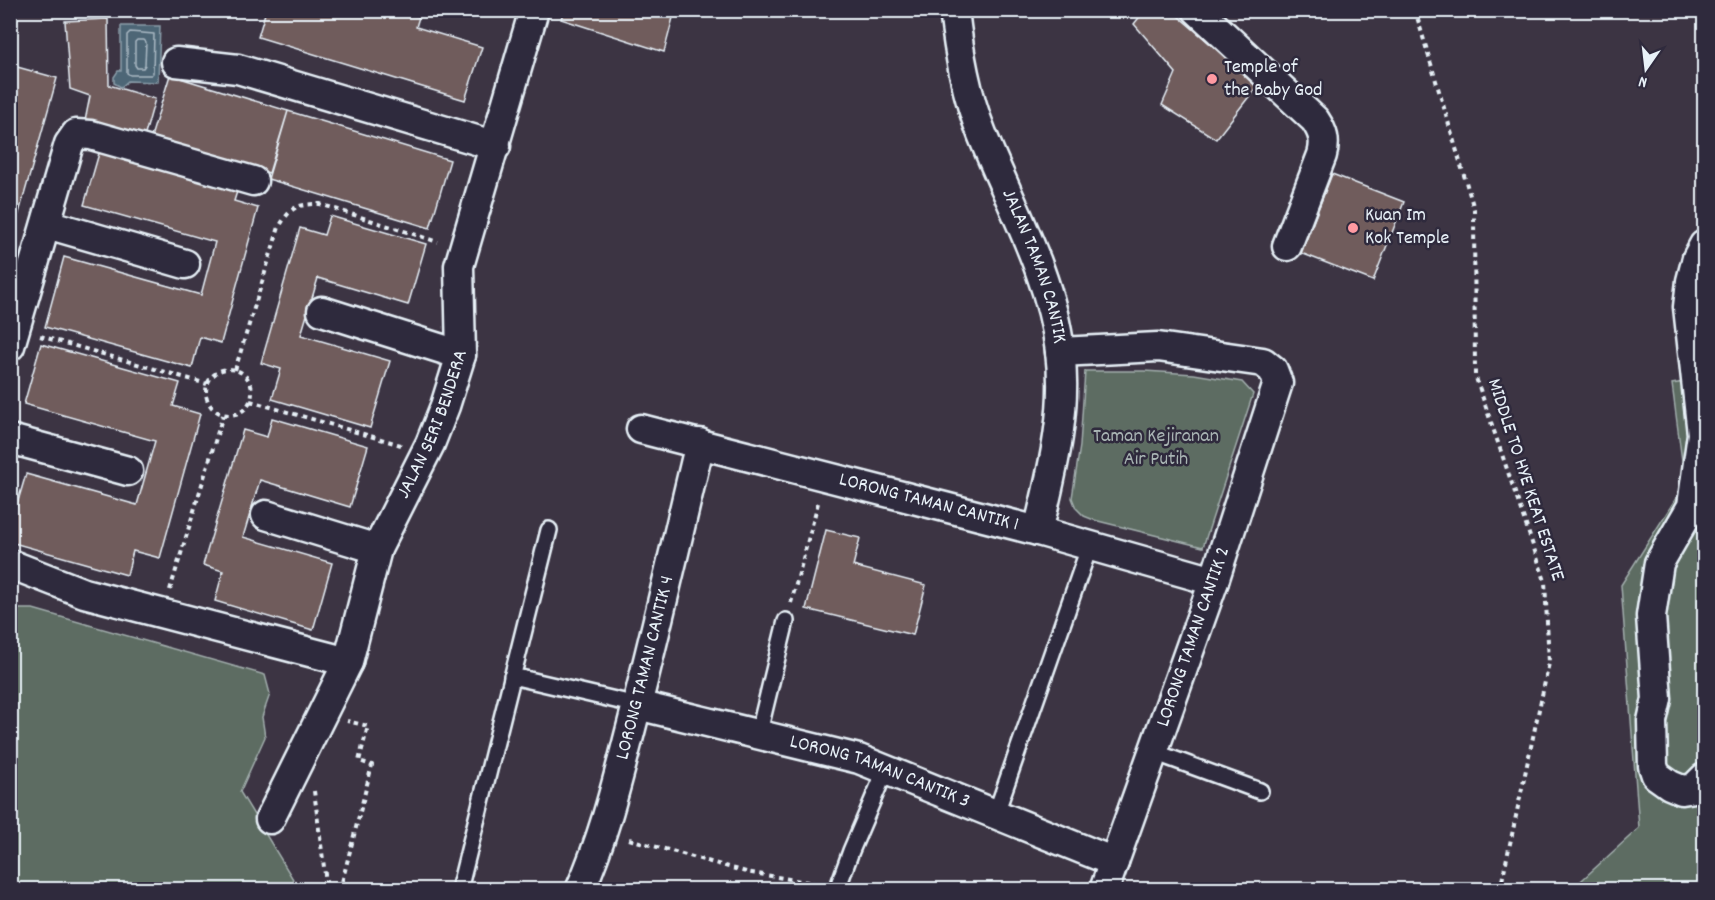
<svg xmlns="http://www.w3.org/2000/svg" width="1715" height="900" viewBox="0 0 1715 900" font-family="Dekko,sans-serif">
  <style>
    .green { fill: #5d6c62; stroke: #a2aead; stroke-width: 1.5 }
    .water { fill: #4d6676; stroke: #8b9eaa; stroke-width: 1.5 }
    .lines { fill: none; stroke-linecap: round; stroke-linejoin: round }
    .shore { stroke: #aab9c4; stroke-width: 1.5 }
    .building { fill: #6f5b5c; stroke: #e8f1f8; stroke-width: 1.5 }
    .lane-casing { stroke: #e8f1f8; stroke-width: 20 }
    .street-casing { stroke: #e8f1f8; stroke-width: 33 }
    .path { stroke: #e8f1f8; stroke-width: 4; stroke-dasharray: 4.5 4.5; stroke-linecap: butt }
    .lane { stroke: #2f2a3d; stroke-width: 15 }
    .street { stroke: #2f2a3d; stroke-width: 28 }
    .poi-dot { fill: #ff9aa2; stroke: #2f2a3d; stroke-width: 2 }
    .labels { text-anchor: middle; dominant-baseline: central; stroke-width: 5; stroke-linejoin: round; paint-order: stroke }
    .poi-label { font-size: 20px; fill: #e8f1f8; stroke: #2f2a3d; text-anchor: start }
    .street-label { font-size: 20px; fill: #e8f1f8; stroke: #2f2a3d }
    .park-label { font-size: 20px; fill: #a9b5b4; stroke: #2f2a3d }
  </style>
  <rect width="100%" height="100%" fill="#3c3443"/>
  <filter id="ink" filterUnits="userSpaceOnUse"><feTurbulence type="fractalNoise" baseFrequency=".0167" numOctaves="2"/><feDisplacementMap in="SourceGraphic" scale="12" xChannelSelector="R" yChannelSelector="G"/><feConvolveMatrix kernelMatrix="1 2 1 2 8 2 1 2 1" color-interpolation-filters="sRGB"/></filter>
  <g filter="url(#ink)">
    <path class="green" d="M28,11h194l-1,4 -164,1z
      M1085,371h59l50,3 48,8 11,12 -50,153 -109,-27 -10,-4 -8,-8 -4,-10 8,-52z
      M1704,379v510l-133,1 68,-62 -18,-243 64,-101 -13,-100z
      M10,609h23l232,66 5,19 -8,23 3,20 -25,55 59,97h-288z"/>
    <path class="water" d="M121,26h39l-2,56 -30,-1 -7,6 -7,-4v-6l4,-6h3z"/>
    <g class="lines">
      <path class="shore" d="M130,32l24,2 -1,39 -2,2h-21l-3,-2v-38z
        M137,40h7l2,2 -1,23 -2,3h-6l-2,-3v-23z"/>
    </g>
    <path class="building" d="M266,10h131l22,7 -3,10 66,20 -17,53 -207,-63z
      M564,10h111l-11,42 -103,-33z
      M1145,10h26l87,75 -42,54 -54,-34 14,-32 -42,-49z
      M108,19l1,66 46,14 -11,39 -59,-17 5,-25 -20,-7 -5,-68z
      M10,65l47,13 -47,167z
      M170,75l118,36 -19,62 -118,-36z
      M288,111l162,49 -20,68 -162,-49z
      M102,143l138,39 -6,19 24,7 -37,135 -21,-6 -8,31 -147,-41 19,-70 137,38 14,-53 -131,-37z
      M1332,174l72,28 -31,79 -72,-28z
      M330,216l96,28 -18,61 -90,-27 -17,57 89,26 -20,67 -98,-29 9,-30 -20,-6 39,-135 24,7z
      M41,344l139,39 -7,23 27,8 -40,144 -27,-7 -6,24 -117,-33v-14l16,-54 111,31 18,-64 -131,-37z
      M272,418l96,28 -18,61 -90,-27 -17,57 89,26 -19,67 -98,-29 8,-30 -20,-6 40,-135 24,7z
      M826,530l34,8 -7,28 73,19 -13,50 -107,-26z"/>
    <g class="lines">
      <defs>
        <path id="lane" d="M512,676l125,29
          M758,736l28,-115
          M1154,752l106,39
          M996,813l94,-268
          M838,887l13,-36 35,-82
          M459,890l90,-360"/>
        <g id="street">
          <path id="s1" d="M954,10c5,43 12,84 28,124 28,70 69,141 78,217 8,61 -8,121 -22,180"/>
          <path d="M1197,10l118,110c8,12 11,21 7,35l-35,91"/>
          <path d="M176,62l62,7 258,77"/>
          <path d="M47,224l138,40"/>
          <path d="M1704,245l-7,13 -6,23 -3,26 14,127 -10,72 -33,57 -8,53 6,83 -5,22 1,45 3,9 14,10 12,5 12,-2 10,-10"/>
          <path d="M322,311l139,44"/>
          <path d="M10,346l59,-202 7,-10 15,1 162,46"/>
          <path d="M1060,352l98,-5 105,15 10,8 5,13 -64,198 -110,309"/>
          <path id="s2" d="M641,429l397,102 176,50"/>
          <path d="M10,439l118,32"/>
          <path d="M266,515l111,34"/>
          <path d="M10,564l74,29 264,69"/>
          <path id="s3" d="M637,705l222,54 255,103"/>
          <path id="s4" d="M270,819l78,-157 29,-113 53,-105 15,-38 16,-51 -2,-89 75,-256"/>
          <path id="s5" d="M580,890c23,-51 36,-104 50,-158 25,-96 47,-193 70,-289"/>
        </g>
      </defs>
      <use href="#lane" class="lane-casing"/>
      <use href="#street" class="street-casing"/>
      <path class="path" d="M1415,10l59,199 1,166 70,206 4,82 -49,227
        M40,336l167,48
        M206 392a23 23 0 1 1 46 0a23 23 0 1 1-46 0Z
        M235,370l44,-143c12,-20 17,-23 41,-23l118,38
        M250,401l151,44
        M170,590l53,-175
        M791,603l27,-100
        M314,791l13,99
        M629,839l117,33 74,12
        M340,890l32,-125 -13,-4 9,-35 -21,-5"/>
      <use href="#lane" class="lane"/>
      <use href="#street" class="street"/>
    </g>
  </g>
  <g class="poi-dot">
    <circle cx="1212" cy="79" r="6"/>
    <circle cx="1353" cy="228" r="6"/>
  </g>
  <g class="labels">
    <g class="poi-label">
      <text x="1224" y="68">Temple of<tspan x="1224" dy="23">the Baby God</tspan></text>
      <text x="1365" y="216">Kuan Im<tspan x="1365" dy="23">Kok Temple</tspan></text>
    </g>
    <g class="street-label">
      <text stroke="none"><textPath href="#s1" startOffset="270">JALAN TAMAN CANTIK</textPath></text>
      <text stroke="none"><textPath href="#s4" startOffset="429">JALAN SERI BENDERA</textPath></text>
      <text transform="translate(1525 480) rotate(72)">MIDDLE TO HYE KEAT ESTATE</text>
      <text stroke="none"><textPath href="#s2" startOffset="297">LORONG TAMAN CANTIK 1</textPath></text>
      <text transform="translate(1194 637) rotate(-71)">LORONG TAMAN CANTIK 2</text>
      <text stroke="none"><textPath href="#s5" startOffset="232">LORONG TAMAN CANTIK 4</textPath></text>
      <text stroke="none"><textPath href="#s3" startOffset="252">LORONG TAMAN CANTIK 3</textPath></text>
    </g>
    <g class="park-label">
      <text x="1156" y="437">Taman Kejiranan<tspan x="1156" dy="23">Air Putih</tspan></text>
    </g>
  </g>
  <rect width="1715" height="900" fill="none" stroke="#2f2a3d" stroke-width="36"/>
  <rect x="18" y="18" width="1679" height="864" fill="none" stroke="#e8f1f8" stroke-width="2" filter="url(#ink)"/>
  <g transform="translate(1646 69) rotate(194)" stroke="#2f2a3d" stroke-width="4.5" paint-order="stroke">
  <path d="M0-4.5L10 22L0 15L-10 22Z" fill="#e8f1f8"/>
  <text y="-9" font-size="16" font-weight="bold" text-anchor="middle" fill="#e8f1f8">N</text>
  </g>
</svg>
